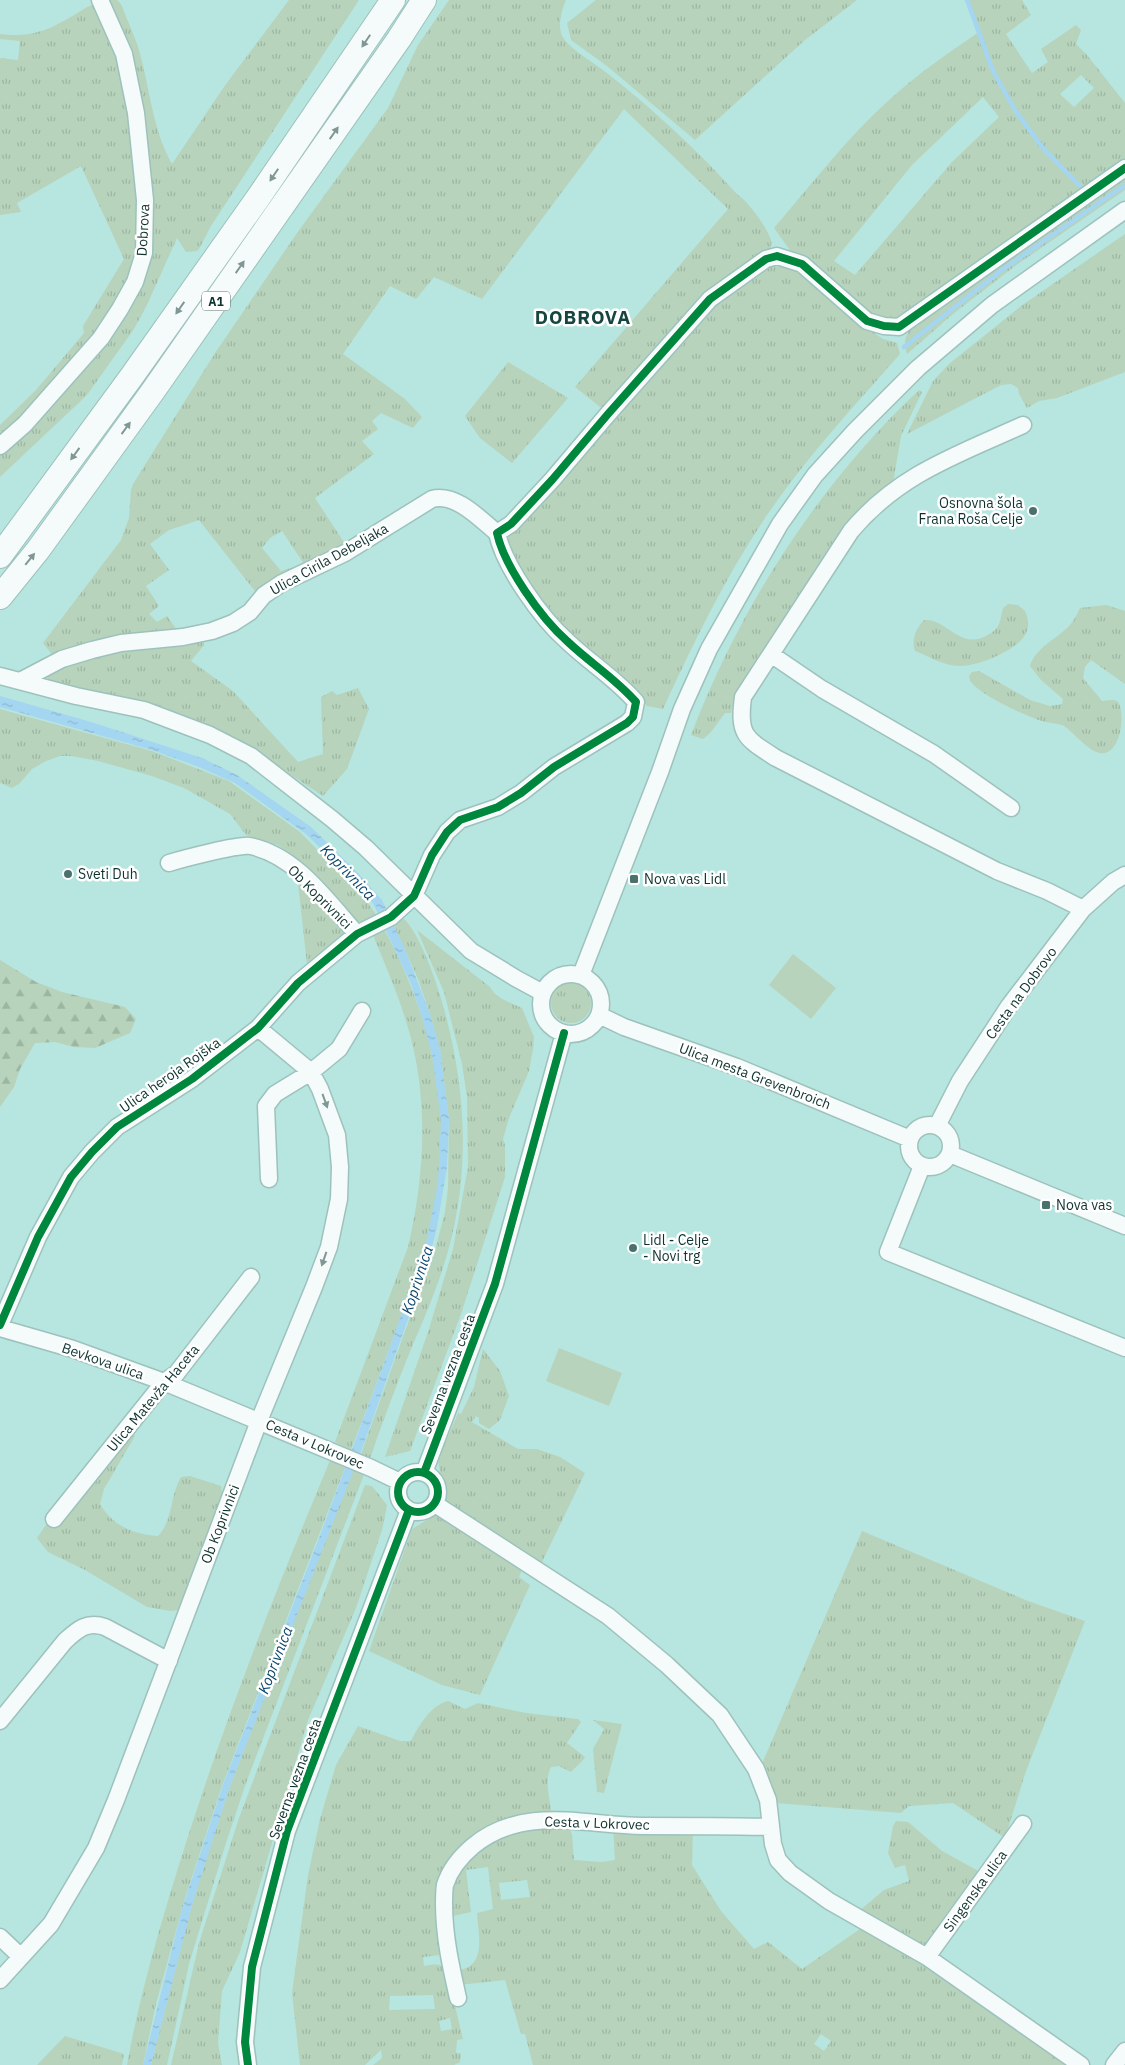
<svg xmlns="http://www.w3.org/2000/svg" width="1125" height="2065" viewBox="0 0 1125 2065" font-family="'IBM Plex Sans',sans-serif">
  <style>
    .grass { fill: url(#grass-tufts); fill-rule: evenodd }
    .forest { fill: url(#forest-firs) }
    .pitch { fill: #b7d3bc }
    .water { fill: url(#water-ripples) }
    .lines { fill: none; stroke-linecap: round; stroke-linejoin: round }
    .stream { stroke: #a4d5f1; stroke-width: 4.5 }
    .minor-casing { stroke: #9dc2bd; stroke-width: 19 }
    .highway-casing { stroke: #9dc2bd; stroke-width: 26 }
    .minor { stroke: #f4fbfa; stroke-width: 16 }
    .highway { stroke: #f4fbfa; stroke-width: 24 }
    .cycleway-casing { stroke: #fff; stroke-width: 11 }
    .cycleway { stroke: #00873e; stroke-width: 8 }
    .oneway { fill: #819794 }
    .poi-dot { fill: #49716d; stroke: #fff; stroke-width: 2 }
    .labels { text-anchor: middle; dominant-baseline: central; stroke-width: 5; stroke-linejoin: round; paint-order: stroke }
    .shield { fill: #fff; stroke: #56706d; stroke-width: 1 }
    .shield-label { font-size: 12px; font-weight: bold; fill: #0e332f }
    .street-label { font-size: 14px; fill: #0e332f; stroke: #fff }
    .poi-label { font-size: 14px; fill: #0e332f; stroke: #fff; text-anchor: start }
    .water-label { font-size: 15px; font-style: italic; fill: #0a466d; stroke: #fff }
    .district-label { font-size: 19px; font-weight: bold; letter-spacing: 1px; fill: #174540; stroke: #fff }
  </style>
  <defs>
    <pattern id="grass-tufts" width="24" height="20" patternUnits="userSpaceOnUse" patternTransform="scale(1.25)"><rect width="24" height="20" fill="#b7d3bc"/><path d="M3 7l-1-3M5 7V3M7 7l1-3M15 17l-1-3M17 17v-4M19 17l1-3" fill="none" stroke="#9cb6a2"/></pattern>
    <pattern id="forest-firs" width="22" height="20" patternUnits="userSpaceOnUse" patternTransform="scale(1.25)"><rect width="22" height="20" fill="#b7d3bc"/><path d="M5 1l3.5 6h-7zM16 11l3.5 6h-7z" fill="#9cb6a2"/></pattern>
    <pattern id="water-ripples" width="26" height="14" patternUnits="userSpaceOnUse" patternTransform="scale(1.25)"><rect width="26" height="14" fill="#a4d5f1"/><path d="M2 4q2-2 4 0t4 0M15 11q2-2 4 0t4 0" fill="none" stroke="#8cb7cf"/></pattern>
  </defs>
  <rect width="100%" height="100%" fill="#b7e5df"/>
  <path class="grass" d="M104,0h13l4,4c5,13 11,26 16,40 13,40 14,83 35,120l54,-80 63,-84h70l-148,226 -12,23 -2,2 -11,1 -9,-14 -30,67 -13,24 -47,66 -87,82v-25l113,-121 39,-114z
    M449,0h117c-4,9 -8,23 -5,33 3,13 35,31 46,40 46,36 89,76 128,119 3,4 8,6 11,10 9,10 21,26 25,38 1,4 0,7 -1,11l-166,159 -29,-23 153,-178 -104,-100 -142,190 -48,-22 -18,22 -26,-13 -47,68 62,45 17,18 -9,11 -32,-15 -9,8 6,8 -16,12 12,13 -59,44 32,49 -89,48 -59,-75 -30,10 -19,14 19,26 -23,16 13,20 -10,8 8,8 10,-6 10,14 -124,26 -10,-13 78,-103 8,-22 2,-28 2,-6 82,-131 82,-120 91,-125 30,-63zM282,531l22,33 -23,7 -19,-23 8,-10z
    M596,0h261l-52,40 -110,100 -88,-74 -36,-26 -4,-17z
    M966,0h56l9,15 -25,19 26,39 16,-11 -7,-13 35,-24 5,5 -5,14 11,11 38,48v59l-217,154 -17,4 -18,-2 -78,-61 -21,-29c37,-43 72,-89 114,-127 28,-26 60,-48 91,-69zM1081,75l13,13 -20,19 -14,-13zM983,97l16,20 -47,45 -97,113 -21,-14 78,-96z
    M98,4l27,66 15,113 -4,81 -36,67 -100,108v-14l36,-35 48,-57 -1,-7 41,-67 -43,-93 -64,37 4,9 -21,3v-157l18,2 2,-19 -20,-2v-5c39,5 57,-9 89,-28z
    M1125,173v17l-110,76 -62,48 -46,40c-4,-14 -2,-18 7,-29z
    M1125,234v138l-68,26 -18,3 -12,7 -8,-14 -1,-6 -7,-4 -10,1 -94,49 26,-53 16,-17 72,-58z
    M772,266l19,2 11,6 56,48 25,17 14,4 3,11c-45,51 -95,105 -133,161 -42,62 -73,127 -104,194l-16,-3 -11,-13 -81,-70 -40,-60 -8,-23 3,-6 194,-219c21,-18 42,-39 68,-49z
    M508,362l60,36 -56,65 -32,-25 -15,-22z
    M919,390l3,2 -21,44 -8,47 -45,44 -113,166 -4,20h-6c-8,10 -12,19 -22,26l-12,-4c50,-130 127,-250 228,-345z
    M1008,604l10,1 7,6c3,8 5,14 1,22 -7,17 -49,34 -67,33 -16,0 -30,-10 -44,-15 -4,-12 1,-22 9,-31 22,-2 36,30 62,16 15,-8 13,-12 17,-28z
    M1106,605l19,6v73l-34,-24 -6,7 -2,11 19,23c4,0 10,-2 15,0 8,6 6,48 -12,52 -14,3 -30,-20 -41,-27 -6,-3 -15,-3 -22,-5 -15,-4 -61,-26 -70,-38 -1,0 -3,-6 -3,-7l3,-4 7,-1 51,29 20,6 12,-2 1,-5 -22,-19 -11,-14c6,-19 27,-27 40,-41 4,-4 7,-11 10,-17z
    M204,637v8l-13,16 42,30 65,71 25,-8 -2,-57 11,-6 5,4 21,-7 11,21 -22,60 -24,27 -73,-48 -196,-65 -6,-4v-6l53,-20z
    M0,709l152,42 77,30 71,51 65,67 12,17 -11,7 -10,-2 -60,-63 -18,-13 -32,-10 -16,-21 -46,-26 -32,-12 -54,-15 -26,-5h-12l-14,5 -14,8 -13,15 -7,4 -12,-5z
    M298,883l44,47 2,5 -3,5 -34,24z
    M402,917c18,15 36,69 42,92 24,87 27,175 -2,262 -10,30 -23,59 -35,88 -13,33 -26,66 -37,100l-9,-5 44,-123 28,-73 12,-46 3,-24 1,-69 -9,-69 -10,-36 -12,-35 -26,-58z
    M383,927c32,59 55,125 58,193 2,40 -3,86 -15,124 -6,22 -15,43 -22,64 -17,48 -35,95 -53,142l-16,-8 73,-195c15,-64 20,-131 6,-196 -9,-41 -26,-80 -42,-118z
    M417,930l73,57c6,12 20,15 32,21l12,29 -1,12 -4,22 -20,47 -6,21 2,6v32l-44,137 -51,137 -25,6 44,-128 24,-80 15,-82 -1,-70 -5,-33 -18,-72z
    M551 1003a20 20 0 1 1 40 0a20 20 0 1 1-40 0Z
    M483,1349l17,22 9,25 -9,24 -11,9 -10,-6v-5l-3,-2 -4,6 46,27h19l23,8 25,16 -43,89 -3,1 -94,-60 -7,-43 20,-47 3,1 13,-27z
    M132,1432l3,4 -31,53 -4,15c13,22 32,30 58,32 15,-15 12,-41 23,-59l9,-1 31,10 2,11 -45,113 -7,1 -24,-4 -62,-37 -37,-18 -11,-14 9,-13 15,-6 28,-29 26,-38z
    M331,1458l15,7 -124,321 -37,112 -29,106 -13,61h-16c12,-67 31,-132 51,-197 43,-139 97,-276 153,-410z
    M354,1468l11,4 -119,311 -21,63 -36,118 -22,101h-16l42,-165 37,-114z
    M365,1485l7,1 15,19 -5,25 -26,78 -48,112 -68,232 -18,39 -4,52 4,22h-51l28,-122 40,-125z
    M440,1512l83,55 -4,10 11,8 -50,110 -38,-10 -73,-34 43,-122z
    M862,1531l166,70 57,20 -59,150 -21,67 -52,-35 -44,3 -8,7 -125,-10 -15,-37z
    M448,1701l17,8 13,-6 48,10 52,6 3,3 -14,21 18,14 -1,2 -13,13 -12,-6 -8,1c-7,14 -1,33 1,49l-34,4 -63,41 -10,87 -6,7 -16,2 1,9c6,-1 14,-3 19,1 5,4 17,61 20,72l-6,1 -1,13h5l-1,9 -6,3h-81l9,-7 -1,-8 -16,15h-65l-8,-72 16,-118 12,-56 16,-54 22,-39 42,15h11c8,-16 19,-35 37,-40zM433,1995l2,14 -46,1 1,-14zM450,2018l2,11 -11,2 -2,-10z
    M593,1720l29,4 -18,69 -7,-1 -4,-43 11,-20z
    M896,1821l12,1 34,29 40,22 -50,68 -10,7 -64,-36 26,-22 25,-9 -4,-16 -10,3 -7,-15 5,-27z
    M568,1824l4,11 2,25 28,2 13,-2 -2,-34 80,2 -1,37 29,46 33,38 14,-7 34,27 61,-42 60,33 148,105h-538l-8,-31h-4l-16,-54 -47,5 2,-15c27,-5 18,-37 17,-57l16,-4 -5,-42 -22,3 5,42 -22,5v-31l13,-24 46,-31zM527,1880l3,17 -29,3 -2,-17zM821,2034l10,7 -7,10 -10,-7z
    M65,2036l59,18 -2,11h-85z"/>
  <path class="forest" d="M0,960l36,22 26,10 63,15 11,12 -6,14 -35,15 -21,-1 -19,-5 -20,1 -15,26 -6,18 -14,20z"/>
  <path class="pitch" d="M793,954l43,34 -25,31 -42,-34z
    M559,1348l63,25 -13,33 -63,-25z"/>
  <path class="water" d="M0,696l91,26 111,36 35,17 74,52 46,45 25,28 22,47 26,67 10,35 9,70 -2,48 -10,60 -9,36 -65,183 -133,340 -37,116 -42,163h-8l39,-156 41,-124 98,-252 65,-175 40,-114 12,-62 3,-62 -9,-66 -12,-43 -9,-27 -37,-79 -23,-27 -45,-44 -71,-51 -36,-16 -47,-17 -152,-43z"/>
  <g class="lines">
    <path class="stream" d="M967,0l26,71 22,39 27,37 43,44
      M904,347l98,-77 123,-85"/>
    <defs>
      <path id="minor" d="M1023,425c-66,30 -124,49 -172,106l-108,166c-5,38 2,41 33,61l221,113 50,20 36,18
        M0,446l25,-22 76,-86 19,-29 15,-27 9,-29 1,-53 -9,-87 -12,-59 -24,-54
        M772,655l50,34 112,65 77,54
        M0,676l76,20 68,14 66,25 41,21 81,63 34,29 105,103 46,28 26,14
        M20,681l42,-22 30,-9 29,-7 62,-6 29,-6 21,-8 17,-11 14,-17 18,-12 63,-30 87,-54c24,-6 47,19 65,34
        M169,863c13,-4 70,-19 81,-17 46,9 78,56 107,88
        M541 1004a30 30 0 1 1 60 0a30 30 0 1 1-60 0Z
        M581,975l79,-203 22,-63 27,-60 71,-125 35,-49 40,-44 63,-63 74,-63 133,-95
        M599,1015l25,12 113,40 173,72
        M909 1146a21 21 0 1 1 42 0a21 21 0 1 1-42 0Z
        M937,1126l23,-45 49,-75 74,-97 30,-27 12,-7
        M950,1154l175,72
        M922,1166l-34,86 237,96
        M269,1179l-3,-73 9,-12 36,-22 28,-23 23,-38
        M0,1325l38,-88 33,-60 21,-25 25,-25 75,-48 66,-51 40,-45 59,-49 34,-17 23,-21 18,-41 15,-23 13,-12 38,-13 23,-14 33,-26 73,-44 6,-6 3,-15c-21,-24 -46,-39 -69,-61 -26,-23 -63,-75 -70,-108l14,-9 41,-44 56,-66 102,-115 56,-40 11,-3 25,8 65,57 17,5 15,1 226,-159
        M0,1328l73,21 91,33 207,86 29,14
        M398 1492a20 20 0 1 1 40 0a20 20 0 1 1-40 0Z
        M424,1473l71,-189 69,-251
        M435,1504l173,112 59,49 53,50 36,54 12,31 5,44 5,16 12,13 39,28 98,56 154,108
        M54,1519l110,-137 12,-8 75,-97
        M0,1721l65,-80c13,-12 22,-20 40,-14l64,34
        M0,1937l21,20
        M927,1957l96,-133
        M0,1980l51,-56 45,-76 20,-48 143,-379 55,-134 15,-40 10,-48 1,-32 -3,-32 -17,-46 -9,-17 -53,-44
        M458,1998c-7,-31 -14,-62 -14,-94 0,-6 0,-13 1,-19 5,-16 15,-28 28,-39 50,-41 110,-21 169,-20 43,0 86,0 129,1
        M248,2065l-3,-23 7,-75 35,-136 122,-321
        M1114,2065l11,-14"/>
      <path id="highway" d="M0,556l132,-180 126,-178 135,-198
        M0,597l38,-47 115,-159 246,-352 25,-39"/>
    </defs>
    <use href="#minor" class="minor-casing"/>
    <use href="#highway" class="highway-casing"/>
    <use href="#minor" class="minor"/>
    <use href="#highway" class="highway"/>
    <defs>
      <path id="cycleway" d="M0,1325l38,-88 33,-60 21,-25 25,-25 75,-48 66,-51 40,-45 59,-49 34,-17 23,-21 18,-41 15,-23 13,-12 38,-13 23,-14 33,-26 73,-44 6,-6 3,-15c-21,-24 -46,-39 -69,-61 -26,-23 -63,-75 -70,-108l14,-9 41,-44 56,-66 102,-115 56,-40 11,-3 25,8 65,57 17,5 15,1 226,-159
        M398 1492a20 20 0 1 1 40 0a20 20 0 1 1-40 0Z
        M424,1473l71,-189 69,-251
        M248,2065l-3,-23 7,-75 35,-136 122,-321"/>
    </defs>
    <use href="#cycleway" class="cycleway-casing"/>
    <use href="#cycleway" class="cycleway"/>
  </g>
  <defs><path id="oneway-solid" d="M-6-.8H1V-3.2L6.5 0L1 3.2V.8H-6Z" transform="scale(1.25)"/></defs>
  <g class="oneway">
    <use href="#oneway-solid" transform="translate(366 41) rotate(124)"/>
    <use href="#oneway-solid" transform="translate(334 133) rotate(-55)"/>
    <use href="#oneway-solid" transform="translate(274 175) rotate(124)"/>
    <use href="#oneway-solid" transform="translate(240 267) rotate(-55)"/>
    <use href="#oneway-solid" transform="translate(180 308) rotate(125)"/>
    <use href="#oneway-solid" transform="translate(126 428) rotate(-54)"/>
    <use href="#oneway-solid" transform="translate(75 454) rotate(126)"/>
    <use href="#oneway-solid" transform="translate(30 559) rotate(-51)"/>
    <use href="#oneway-solid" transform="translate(325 1101) rotate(70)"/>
    <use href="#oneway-solid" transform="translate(324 1259) rotate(109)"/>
  </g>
  <g class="poi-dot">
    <circle cx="1033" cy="511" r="5"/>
    <circle cx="68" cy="874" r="5"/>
    <rect x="629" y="874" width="10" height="10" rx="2.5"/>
    <rect x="1041" y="1200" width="10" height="10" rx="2.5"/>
    <circle cx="633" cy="1248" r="5"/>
  </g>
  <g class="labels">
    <rect class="shield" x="202" y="291.5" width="28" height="19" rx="4"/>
    <g class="shield-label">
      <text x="216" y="301">A1</text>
    </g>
    <g class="street-label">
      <text transform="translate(143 230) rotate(-87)">Dobrova</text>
      <text transform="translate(329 559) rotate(-29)">Ulica Cirila Debeljaka</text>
      <text transform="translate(320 897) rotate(45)">Ob Koprivnici</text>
      <text transform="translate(1021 993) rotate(-54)">Cesta na Dobrovo</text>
      <text transform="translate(170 1075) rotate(-35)">Ulica heroja Rojška</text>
      <text transform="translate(755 1076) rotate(21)">Ulica mesta Grevenbroich</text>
      <text transform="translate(103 1361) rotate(19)">Bevkova ulica</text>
      <text transform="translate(448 1374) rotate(-69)">Severna vezna cesta</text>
      <text transform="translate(153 1398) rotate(-50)">Ulica Matevža Haceta</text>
      <text transform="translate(315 1444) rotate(23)">Cesta v Lokrovec</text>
      <text transform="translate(220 1524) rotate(-69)">Ob Koprivnici</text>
      <text transform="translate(295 1779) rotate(-70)">Severna vezna cesta</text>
      <text transform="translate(597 1823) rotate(2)">Cesta v Lokrovec</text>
      <text transform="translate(975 1891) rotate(-54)">Singenska ulica</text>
    </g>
    <g class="poi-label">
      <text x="1023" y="503" text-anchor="end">Osnovna šola<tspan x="1023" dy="16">Frana Roša Celje</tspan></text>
      <text x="78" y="874">Sveti Duh</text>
      <text x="644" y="879">Nova vas Lidl</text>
      <text x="1056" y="1205">Nova vas</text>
      <text x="643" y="1240">Lidl - Celje<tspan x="643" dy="16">- Novi trg</tspan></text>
    </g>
    <g class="water-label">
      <text transform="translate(348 872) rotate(46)">Koprivnica</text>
      <text transform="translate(417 1280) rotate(-72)">Koprivnica</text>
      <text transform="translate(275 1660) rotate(-69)">Koprivnica</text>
    </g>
    <g class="district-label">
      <text x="583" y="317">DOBROVA</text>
    </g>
  </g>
</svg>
